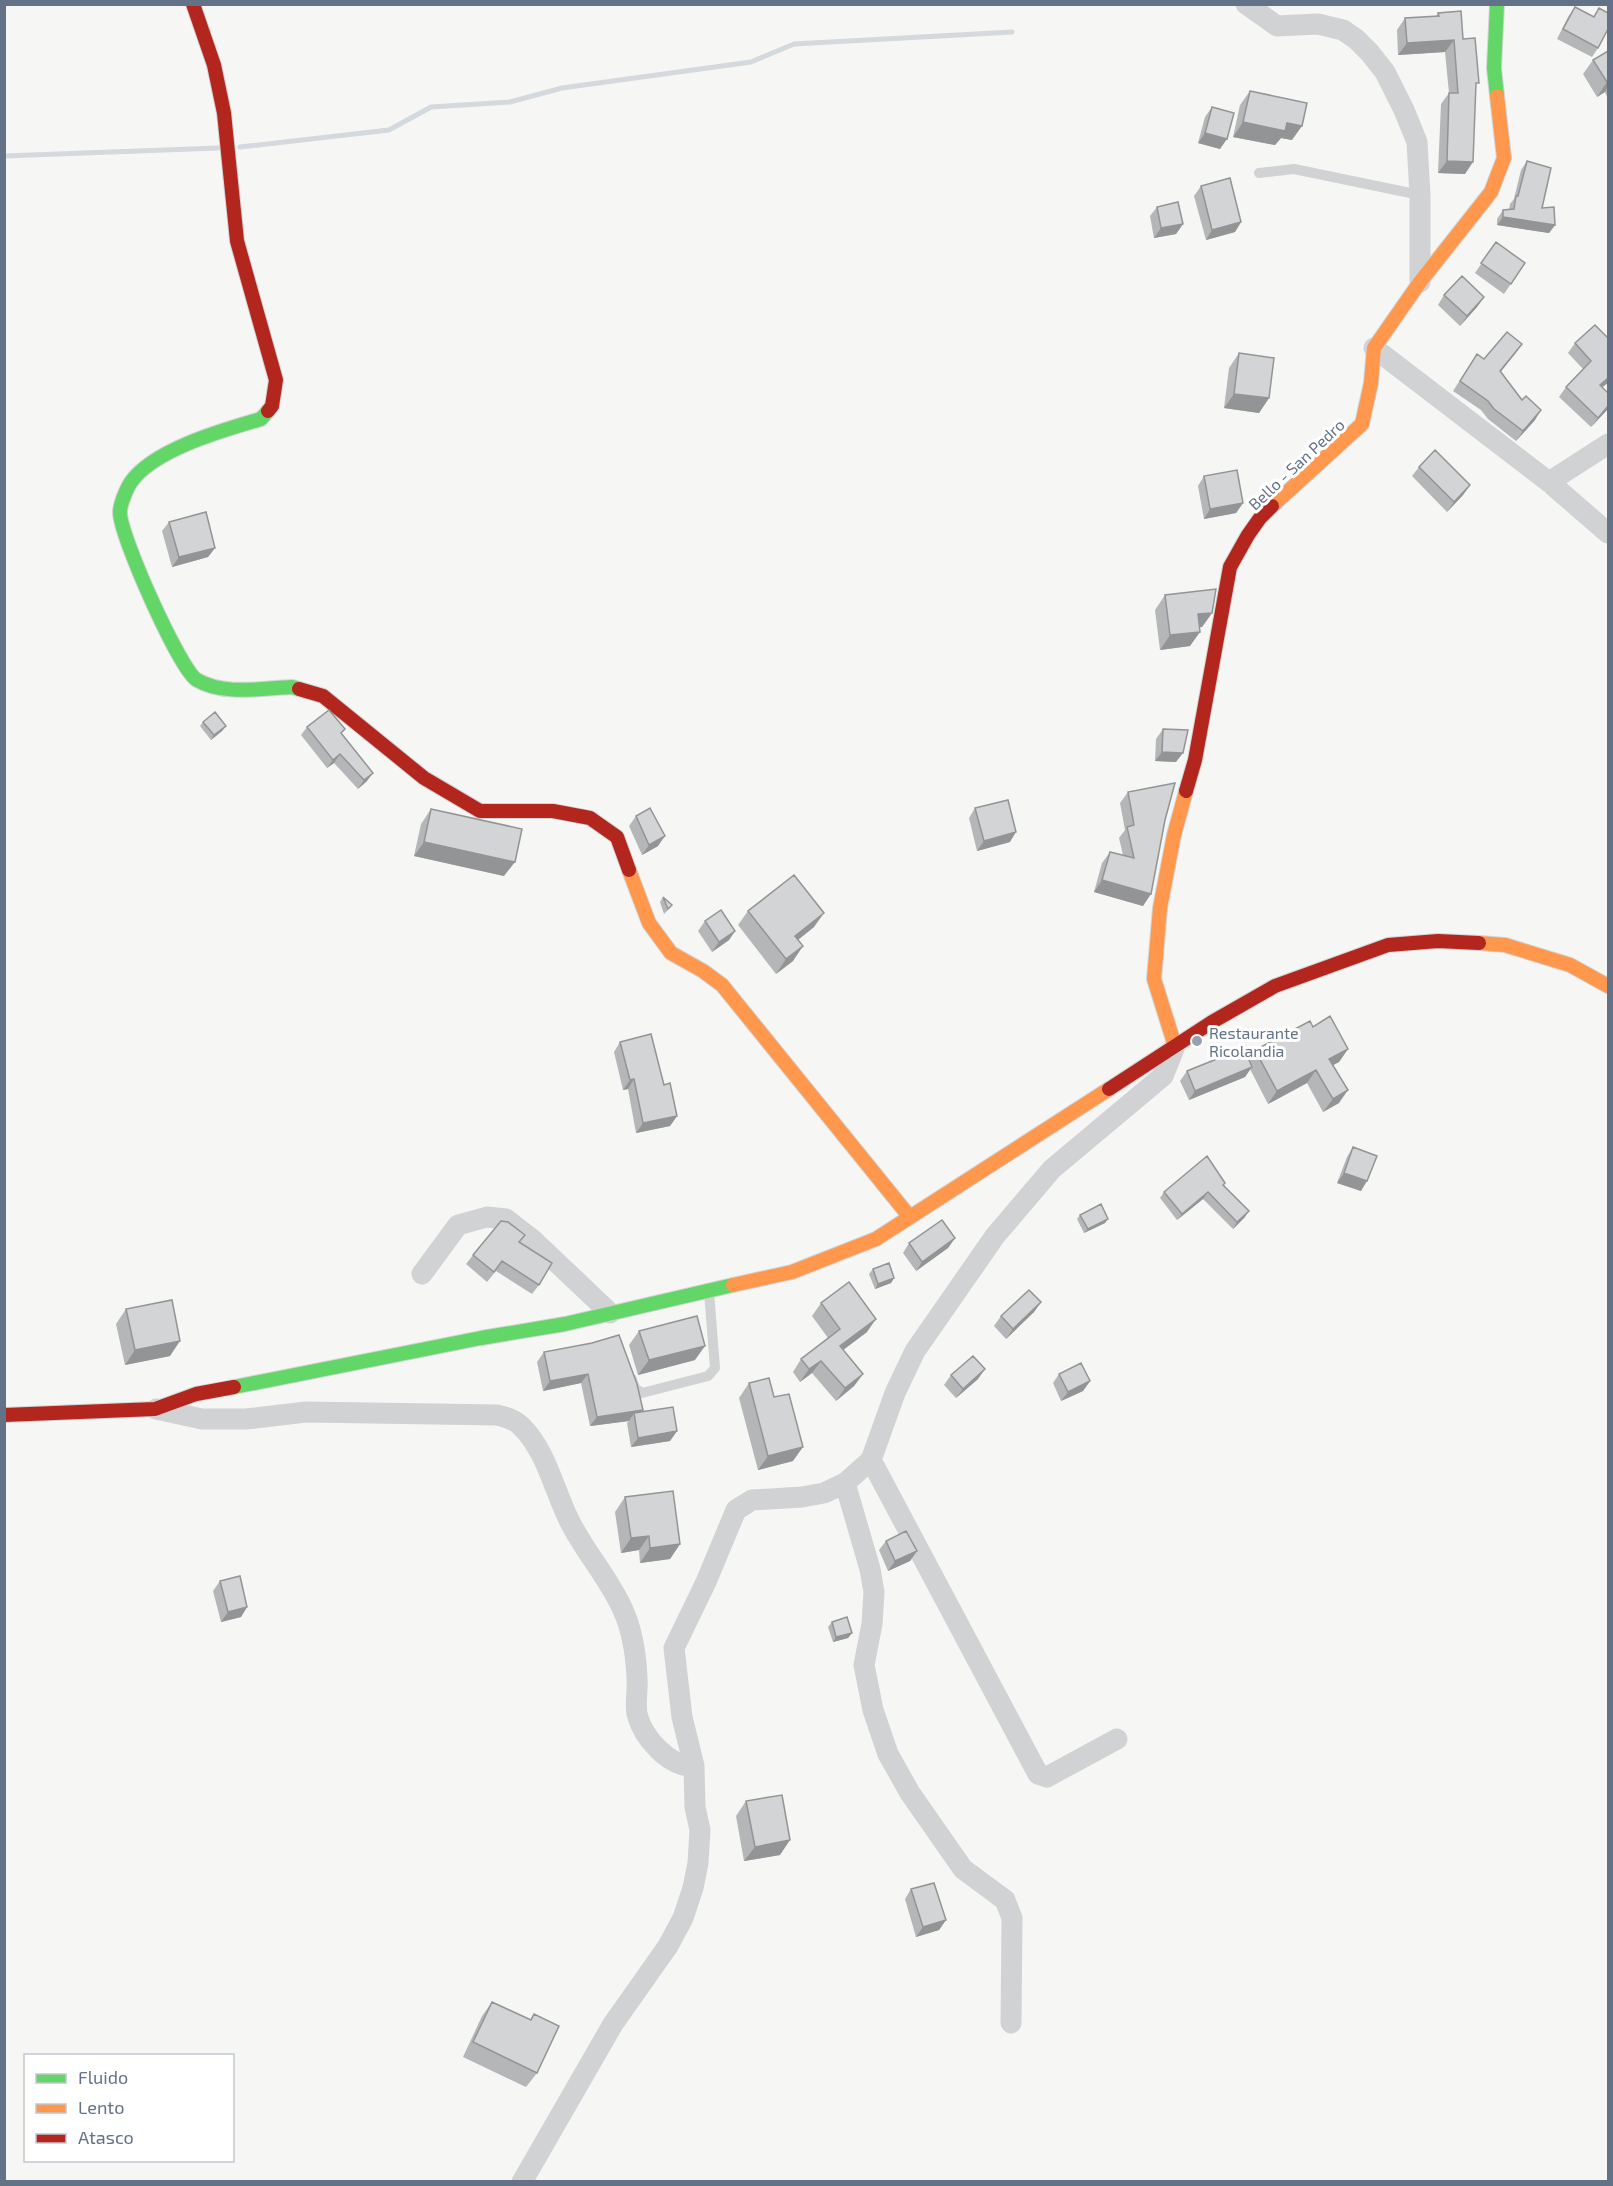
<svg xmlns="http://www.w3.org/2000/svg" width="1613" height="2186" viewBox="0 0 1613 2186" font-family="'Exo 2',sans-serif">
  <style>
    .lines { fill: none; stroke-linecap: round; stroke-linejoin: round }
    .stream { stroke: #d3d9dd; stroke-width: 5 }
    .fast-casing { stroke: #d2d4d5; stroke-width: 16 }
    .slow-casing { stroke: #d2d4d5; stroke-width: 16 }
    .jam-casing { stroke: #d2d4d5; stroke-width: 16 }
    .lane { stroke: #d1d2d3; stroke-width: 10 }
    .street { stroke: #d1d2d3; stroke-width: 21 }
    .fast { stroke: #63d668; stroke-width: 14 }
    .slow { stroke: #ff974d; stroke-width: 14 }
    .jam { stroke: #b3261e; stroke-width: 14 }
    .wall { fill: #b5b6b7 }
    .shaded-wall { fill: #939495 }
    .building { fill: #d2d4d5; stroke: #939495; stroke-width: 1.5 }
    .poi-dot { fill: #97a0ae; stroke: #fff; stroke-width: 2 }
    .labels { text-anchor: middle; dominant-baseline: central; stroke-width: 6; stroke-linejoin: round; paint-order: stroke }
    .street-label { font-size: 16px; fill: #647287; stroke: #fff }
    .poi-label { font-size: 16px; fill: #647287; stroke: #fff; text-anchor: start }
  </style>
  <rect width="100%" height="100%" fill="#f6f6f5"/>
  <g class="lines">
    <path class="stream" d="M240,147l149,-17 42,-23 79,-5 52,-14 189,-26 43,-18 218,-12
      M4,156l214,-8"/>
    <defs>
      <path id="fast" d="M1497,4l-3,64 3,28
        M268,411l-7,8c-37,11 -107,30 -130,63 -4,6 -11,22 -11,30 -1,22 60,158 77,168 27,16 66,8 95,7l7,2
        M234,1387l247,-49 84,-14 168,-39"/>
      <path id="slow" d="M1272,506l90,-82 9,-41 3,-35 46,-66 71,-90 13,-34 -7,-62
        M629,870l20,53 22,30 32,18 19,14 187,231
        M1479,943l26,2 65,20 38,21
        M1175,1046l-21,-67 6,-71 14,-73 12,-44
        M733,1285l59,-13 84,-33 233,-150"/>
      <path id="jam" d="M193,4l21,61 10,48 13,128 39,139 -4,26 -4,5
        M299,689l24,7 101,82 56,33h73l37,7 27,19 12,33
        M1186,791l9,-31 35,-193 18,-32 12,-17 12,-12
        M1109,1089l103,-67 63,-36 113,-41 50,-4 41,2
        M4,1415l151,-6 41,-15 38,-7"/>
    </defs>
    <use href="#fast" class="fast-casing"/>
    <use href="#slow" class="slow-casing"/>
    <use href="#jam" class="jam-casing"/>
    <path class="lane" d="M1259,173l35,-4 126,26
      M632,1379l3,9 7,5 66,-17 7,-8 -6,-76"/>
    <path class="street" d="M1246,4l31,22 41,-2 25,6 13,9 14,14 15,19 19,38 13,32 3,53v87
      M1374,348l175,134 59,51
      M1549,482l59,-38
      M422,1274l36,-49 29,-8 19,2 27,21 77,73
      M156,1409l46,10h44l60,-7 191,3c9,2 17,4 24,11 25,24 33,64 48,94 15,31 40,58 54,90 9,20 13,46 14,67 1,12 -2,26 0,37 6,24 32,53 57,52
      M871,1460l167,314 9,3 70,-38
      M845,1483l25,86 4,23 -2,32 -8,41 9,45 15,44 22,39 53,76 42,31 7,18 -1,105
      M522,2182l91,-158 55,-78 15,-28 10,-30 5,-25 2,-33 -5,-23 -1,-41 -12,-49 -8,-69 32,-66 30,-72 16,-10 50,-3 22,-4 21,-10 26,-23 24,-67 20,-42 80,-115 57,-67 111,-93 12,-30"/>
    <use href="#fast" class="fast"/>
    <use href="#slow" class="slow"/>
    <use href="#jam" class="jam"/>
  </g>
  <path class="wall" d="M1575,7l18,10 6,-9 -1,40 -6,9 -35,-18 11,-22z
    M1438,13l25,26 13,47 -11,88 -27,-1 3,-69 8,-11 -4,-41 -47,3 -1,-25 8,-12 31,-2z
    M1608,51v48l-3,-7 -8,5 -14,-23 10,-14z
    M1250,91l42,49 -11,-2 -6,7 -42,-8 7,-32z
    M1212,107l8,42 -22,-6 7,-26z
    M1527,161l15,47 13,17 -6,8 -52,-8v-6l6,-9h6l1,-6 4,-5 7,-29z
    M1201,186l40,36 -6,10 -29,8 -12,-44z
    M1157,207l26,17 -7,10 -22,4 -4,-22z
    M1496,242l29,21 -21,31 -29,-21z
    M1444,295l40,2 -7,10 -17,19 -22,-21z
    M1595,325l13,58 -6,4 6,22 -17,18 -32,-30 7,-10 17,-18 -15,-16 7,-10z
    M1522,344l-21,27 34,49 -19,21 -28,-22 -7,-9 -28,-19 24,-37 7,5z
    M1239,353l30,45 -10,15 -35,-5 5,-40z
    M1419,467l51,18 -7,10 -16,17 -35,-36z
    M1204,476l39,27 -7,10 -32,6 -6,-33z
    M169,522l46,26 -7,9 -36,10 -10,-36z
    M1165,595l47,18 -10,14h-3l-9,19 -30,4 -5,-40z
    M203,722l23,4 -4,5 -11,9 -11,-14z
    M307,727l35,7 25,47 -9,8 -24,-26 -7,5 -26,-33z
    M1163,729l13,33 -21,-1 1,-22z
    M1175,783l-32,123 -49,-14 8,-29 8,-11 13,3 -4,-17 6,-8 -5,-27 8,-11z
    M975,808l35,34 -33,9 -8,-33z
    M431,809l73,67 -90,-20 7,-32z
    M636,816l22,30 -16,9 -13,-29z
    M663,897l5,13 -4,4 -4,-12z
    M748,911l66,16 -16,13 -5,21 -17,13 -38,-49z
    M705,921l30,10 -6,9 -17,12 -14,-21z
    M1313,1027l35,22 -9,13 -6,3 6,38 -16,9 -16,-29 -39,21 -18,-35 -5,8 -56,23 -9,-19 7,-10 62,-11 6,-10z
    M620,1042l44,43 13,31 -7,10 -34,7 -8,-44 -5,1 -9,-38z
    M1353,1147l8,44 -24,-8 10,-26z
    M1225,1183l-1,2 21,32 -12,12 -30,-30 -26,21 -17,-22 4,-6z
    M1080,1215l25,8 -21,10 -7,-14z
    M525,1235l-6,7 20,43 -7,9 -36,-23 -9,11 -21,-18 7,-9z
    M955,1238l-7,10 -32,23 -13,-18 6,-10z
    M873,1269l21,9 -3,5 -16,6 -6,-15z
    M1041,1302l-7,10 -28,27 -12,-13 7,-10z
    M821,1303l46,29 -24,18 20,24 -9,12 -18,15 -24,-28 -12,9 -7,-10 8,-13 27,-21 -16,-22z
    M126,1309l44,47 -45,9 -9,-41z
    M639,1331l56,29 -57,15 -9,-30z
    M592,1343l51,67 -2,2 36,19 -7,10 -39,6 -4,-24 2,-2 -39,5 -9,-43 -38,8 -6,-29 7,-10z
    M1059,1374l31,7 -7,10 -22,10 -8,-18z
    M951,1375l27,4 -22,19 -12,-13z
    M749,1383l44,78 -35,9 -19,-72z
    M625,1497l55,47 -10,15 -30,4 -1,-13 -18,3 -6,-41z
    M886,1541l31,10 -7,10 -22,10 -9,-21z
    M220,1581l27,26 -6,10 -20,5 -8,-31z
    M832,1622l20,11 -4,5 -15,4 -5,-15z
    M746,1801l34,54 -36,6 -8,-45z
    M911,1889l35,31 -7,10 -23,7 -11,-38z
    M492,2002l38,18 4,-6 3,59 -11,14 -63,-30 19,-41z"/>
  <path class="shaded-wall" d="M1454,40l-9,12 -47,3 9,-12z
    M1608,81v5l-3,6 -8,5 10,-15z
    M1243,122l44,1 15,3 -10,14 -11,-2 -6,7 -42,-8z
    M1205,133l22,6 -7,10 -22,-6z
    M1447,161l26,1 -8,12 -27,-1z
    M1503,217l52,8 -6,8 -52,-8z
    M1241,222l-6,10 -29,8 6,-10z
    M1183,224l-7,10 -22,4 7,-10z
    M1484,297l-7,10 -17,19 7,-10z
    M1522,344l-7,10 -21,26 6,-9z
    M1608,378v5l-15,11 7,-9z
    M1234,394l35,4 -10,15 -35,-5z
    M1608,406v3l-17,18 7,-9z
    M1541,410l-6,10 -19,21 7,-10z
    M1470,485l-7,10 -16,17 7,-10z
    M1243,503l-7,10 -32,6 6,-10z
    M215,548l-7,9 -36,10 7,-10z
    M1212,613l-10,14 -14,2 10,-15z
    M1200,632l-10,14 -30,4 10,-15z
    M226,726l-4,5 -11,9 3,-5z
    M1162,752l21,1 -7,9 -21,-1z
    M340,754l-6,9 -7,5 6,-8z
    M373,773l-6,8 -9,8 6,-9z
    M1016,832l-6,10 -33,9 7,-10z
    M665,836l-7,10 -16,9 7,-10z
    M424,842l91,20 -11,14 -90,-20z
    M1102,880l49,14 -8,12 -49,-14z
    M824,913l-10,14 -29,23 10,-14z
    M735,931l-6,9 -17,12 7,-10z
    M803,946l-10,15 -17,13 10,-15z
    M1348,1049l-9,13 -19,10 9,-13z
    M1252,1067l-7,10 -56,23 6,-9z
    M1316,1070l-9,13 -39,21 9,-13z
    M634,1079l-6,10 -5,1 7,-10z
    M1348,1090l-9,13 -16,9 10,-13z
    M677,1116l-7,10 -34,7 7,-10z
    M1344,1173l23,8 -6,10 -24,-8z
    M1208,1192l-5,7 -26,21 5,-6z
    M1249,1211l-4,6 -12,12 4,-7z
    M1108,1219l-3,4 -21,10 4,-4z
    M955,1238l-7,10 -32,23 6,-9z
    M894,1278l-3,5 -16,6 3,-5z
    M1041,1302l-7,10 -28,27 7,-10z
    M876,1319l-9,13 -36,27 9,-13z
    M180,1341l-10,15 -45,9 10,-15z
    M705,1346l-10,14 -57,15 11,-15z
    M821,1361l-9,12 -12,9 9,-13z
    M985,1369l-7,10 -22,19 7,-9z
    M588,1374l-7,9 -38,8 7,-10z
    M863,1374l-9,12 -18,15 9,-13z
    M1090,1381l-7,10 -22,10 7,-9z
    M643,1410l-7,10 -2,-7 -5,8 -39,5 7,-9z
    M677,1431l-7,10 -39,6 7,-9z
    M803,1447l-10,14 -35,9 10,-14z
    M649,1536l-10,14 -18,3 10,-15z
    M680,1544l-10,15 -30,4 10,-15z
    M917,1551l-7,10 -22,10 7,-10z
    M247,1607l-6,10 -20,5 7,-10z
    M852,1633l-4,5 -15,4 3,-5z
    M790,1840l-10,15 -36,6 11,-14z
    M946,1920l-7,10 -23,7 7,-10z"/>
  <path class="building" d="M1575,7l19,10 5,-9 9,5v16l-10,19 -35,-19z
    M1461,11l2,28 12,-1 4,45h-3l-3,79 -26,-1 2,-68h9l-4,-53 -47,3 -2,-25 34,-2 -1,-3z
    M1608,51v30l-1,1 -14,-22z
    M1250,91l57,12 -5,23 -15,-3 -2,8 -42,-9z
    M1212,107l22,6 -7,26 -22,-6z
    M1527,161l24,7 -9,40 12,-1 1,18 -52,-8v-7l11,-1 2,-13h2z
    M1230,178l11,44 -29,8 -11,-44z
    M1178,202l5,22 -22,4 -4,-21z
    M1496,242l29,21 -14,21 -30,-21z
    M1462,276l22,21 -17,19 -23,-21z
    M1595,325l13,13v40l-8,7 8,8v13l-10,12 -32,-31 25,-26 -16,-18z
    M1507,332l15,12 -22,27 22,29 4,-4 15,14 -18,21 -29,-22 -6,-8 -28,-20 17,-27 7,5z
    M1239,353l35,5 -5,40 -35,-4z
    M1435,450l35,35 -16,17 -35,-35z
    M1237,470l6,33 -33,6 -6,-33z
    M206,512l9,36 -36,9 -10,-35z
    M1216,589l-4,24 -14,1 2,18 -30,3 -5,-40z
    M329,710l16,19 -4,4 32,40 -9,7 -24,-26 -7,6 -26,-33z
    M215,712l11,14 -12,9 -11,-13z
    M1163,729l25,1 -5,23 -21,-1z
    M1175,783l-10,37 -14,74 -49,-14 8,-28 24,6 -7,-31 7,-2 -6,-33z
    M1008,800l8,32 -32,9 -9,-33z
    M650,808l15,28 -16,9 -13,-29z
    M431,809l91,20 -7,33 -91,-20z
    M794,875l30,38 -29,23 8,10 -17,13 -38,-48z
    M663,897l9,8 -4,4z
    M721,910l14,21 -16,11 -14,-21z
    M1330,1016l18,33 -19,10 19,31 -15,9 -17,-29 -39,21 -22,-41 55,-29 3,6z
    M651,1034l13,51 6,-2 7,33 -34,7 -9,-44 -4,1 -10,-38z
    M1244,1048l8,19 -57,24 -8,-20z
    M1353,1147l24,9 -10,25 -23,-8z
    M1207,1156l18,27 -2,2 26,26 -12,11 -29,-30 -26,22 -18,-22z
    M1101,1204l7,15 -20,10 -8,-14z
    M942,1220l13,18 -33,24 -13,-19z
    M501,1221l7,1 17,13 -6,7 33,21 -13,22 -37,-24 -8,11 -21,-17z
    M889,1263l5,15 -16,6 -5,-15z
    M849,1282l27,37 -36,27 23,28 -18,14 -24,-27 -12,8 -8,-10 39,-30 -19,-26z
    M1029,1290l12,12 -28,27 -12,-13z
    M172,1300l8,41 -45,9 -9,-41z
    M697,1316l8,30 -56,14 -10,-29z
    M619,1335l18,49 6,26 -46,7 -9,-43 -38,7 -6,-29 48,-9z
    M973,1356l12,13 -22,20 -12,-14z
    M1081,1363l9,18 -22,11 -9,-18z
    M769,1378l5,19 15,-3 14,53 -35,9 -19,-73z
    M673,1407l4,24 -39,7 -4,-25z
    M673,1491l7,53 -30,4 -1,-12 -18,2 -6,-41z
    M906,1531l11,20 -22,10 -9,-20z
    M240,1576l7,31 -19,5 -8,-31z
    M847,1617l5,16 -16,4 -4,-15z
    M782,1795l8,45 -35,7 -9,-46z
    M934,1883l12,37 -23,7 -12,-38z
    M492,2002l39,18 3,-6 25,12 -22,47 -64,-31z"/>
  <circle class="poi-dot" cx="1197" cy="1041" r="6"/>
  <g class="labels">
    <g class="street-label">
      <text transform="translate(1296 464) rotate(-43)">Bello - San Pedro</text>
    </g>
    <g class="poi-label">
      <text x="1209" y="1032">Restaurante<tspan x="1209" dy="18">Ricolandia</tspan></text>
    </g>
  </g>
  <rect width="1613" height="2186" fill="none" stroke="#647287" stroke-width="12"/>
  <rect x="24" y="2054" width="210" height="108" fill="#ffffff" stroke="#c1c7cf" stroke-width="1.5"/>
  <rect x="36" y="2074" width="30" height="9" fill="#63d668" stroke="#c1c7cf" stroke-width="1.5"/>
  <text x="78" y="2084" font-size="18" fill="#647287">Fluido</text>
  <rect x="36" y="2104" width="30" height="9" fill="#ff974d" stroke="#c1c7cf" stroke-width="1.5"/>
  <text x="78" y="2114" font-size="18" fill="#647287">Lento</text>
  <rect x="36" y="2134" width="30" height="9" fill="#b3261e" stroke="#c1c7cf" stroke-width="1.5"/>
  <text x="78" y="2144" font-size="18" fill="#647287">Atasco</text>
</svg>
